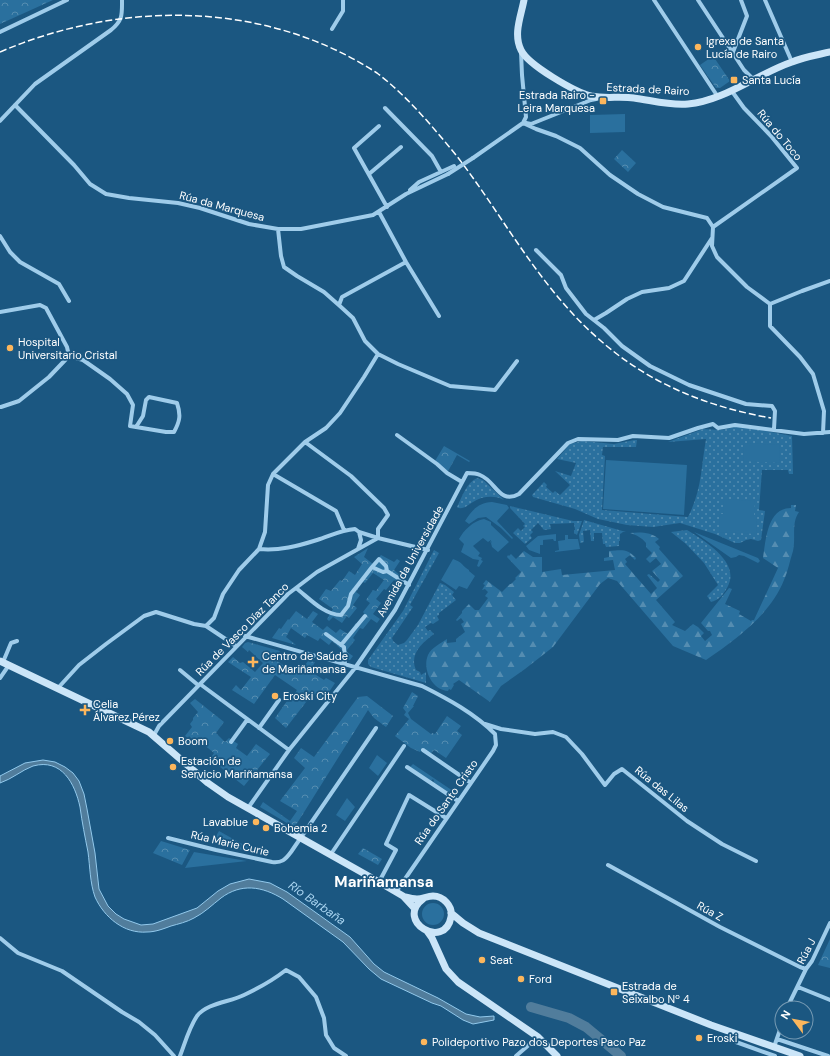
<svg xmlns="http://www.w3.org/2000/svg" width="830" height="1056" viewBox="0 0 830 1056" font-family="'DM Sans',sans-serif">
  <style>
    .grass { fill: url(#grass-dots) }
    .forest { fill: url(#forest-firs) }
    .park { fill: url(#park-crowns) }
    .garden { fill: #2a709e }
    .water { fill: #517d9c; stroke: #92c9ec }
    .lines { fill: none; stroke-linecap: round; stroke-linejoin: round }
    .river { stroke: #517d9c; stroke-width: 10 }
    .street { stroke: #9fccea; stroke-width: 4 }
    .secondary { stroke: #cbe5f8; stroke-width: 7 }
    .rail { stroke: #fff; stroke-width: 1.5; stroke-dasharray: 7 3; stroke-linecap: butt }
    .street-bridge { stroke: #9fccea; stroke-width: 4 }
    .poi-dot { fill: #fcb65c; stroke: #1b5781; stroke-width: 1.5 }
    .labels { text-anchor: middle; dominant-baseline: central; stroke-width: 3.5; stroke-linejoin: round; paint-order: stroke }
    .poi-label { font-size: 11px; fill: #fff; stroke: #1b5781; text-anchor: start }
    .street-label { font-size: 11px; fill: #fff; stroke: #1b5781 }
    .water-label { font-size: 12px; font-style: italic; fill: #abd6f2; stroke: #1b5781 }
    .district-label { font-size: 15px; font-weight: bold; fill: #fff; stroke: #1b5781 }
  </style>
  <defs>
    <pattern id="grass-dots" width="8" height="8" patternUnits="userSpaceOnUse"><rect width="8" height="8" fill="#2a709e"/><path d="M2 2h.1M6 6h.1" fill="none" stroke="#558db1" stroke-width="1.8" stroke-linecap="round"/></pattern>
    <pattern id="forest-firs" width="22" height="20" patternUnits="userSpaceOnUse"><rect width="22" height="20" fill="#2a709e"/><path d="M5 1l3.5 6h-7zM16 11l3.5 6h-7z" fill="#558db1"/></pattern>
    <pattern id="park-crowns" width="20" height="18" patternUnits="userSpaceOnUse"><rect width="20" height="18" fill="#2a709e"/><path d="M2 6a3 3 0 1 1 6 0M12 15a3 3 0 1 1 6 0" fill="none" stroke="#558db1"/></pattern>
  </defs>
  <rect width="100%" height="100%" fill="#1b5781"/>
  <path class="grass" d="M740,426l52,10 1,38h-4l-1,-4h-26l-3,40 6,1 -4,29 -3,1 -7,-2 -5,1 -6,3h-5l-20,-9 -35,-11 -27,4 -26,-2 -29,-6 -23,-10 -42,-12 -1,-2 12,-13 3,3 -1,2 7,6 2,-2 5,4 10,-10 -15,-14 16,5 5,-13 -19,-4 13,-15 12,-3 32,3 20,-4h3l-1,7h-33l-1,8 3,1 -3,54 86,7c14,-27 13,-50 18,-78l-38,3 35,-13 18,1z
    M477,478l6,2 21,20c-9,-5 -22,-4 -31,2 -5,3 -8,7 -15,6l-1,-1c5,-10 9,-24 20,-29z
    M510,506l63,15h9l-5,14 -3,-2v-3h1l-1,-7 -24,1 1,5 -7,1 -6,-7 -7,7 2,2 -3,3 2,3 -7,6 -12,-11 5,-5 3,3 4,-4 -2,-1 2,-2 -15,-16z
    M584,520l42,12h-3l-3,2v7h-1v5l-13,1 -1,-3h-2l-1,-11h-8v8h-3l-1,-11 -7,1 1,11 -4,1 -1,-8z
    M687,530c18,11 55,33 40,58 -4,7 -8,12 -16,14l-4,-6 11,-11 -14,-22 -18,-19 -15,-12z
    M434,550l5,3 -29,52 3,2 -21,31 1,3 5,4 6,-2 3,-3 11,-15 22,-42 5,2 9,7 -2,3 4,5 -17,13v2l-2,1 2,4 -6,4 -2,-1 -6,4 3,4 2,-1 4,4c-12,9 -25,20 -18,36l4,2 1,3 5,-3v11l-55,-16 -3,-3v-4l35,-49z"/>
  <path class="forest" d="M791,505h5l-1,6 4,1c-8,11 -3,26 -6,39 -3,9 -5,20 -9,29 -14,35 -48,59 -78,80l-33,-14 -56,-65 -9,-3 -8,6 -47,63 -28,22 -24,17 -11,16 -31,-22 -6,4 1,1 -3,5 -2,-1 -1,2c-16,-1 -26,-22 -20,-36 3,-7 13,-12 19,-16v4l9,-1v-3l9,-7 -4,-8 3,-2 -3,-4 -4,3 -1,-1 6,-7v-2l7,-7 6,6h4l9,-12 -3,-2 3,-4 -3,-3 -3,1 3,-5 -2,-1 3,-4 16,12 8,-8h1l5,-5 -1,-1 6,-6 -14,-15 1,-2 1,1 2,-2 5,5 8,-8 9,6h9v15l19,-3 1,6 53,-5 -2,-10 -9,1v-3l5,-1v-6c12,-1 18,-3 27,7l-1,2 -5,-5 -5,4 2,3 -2,2 26,30 6,-6 -10,-13 2,-1 9,8 2,-2 -8,-9 9,-7 -5,-6 -6,5 -4,-4 6,-6 -6,-6v-4c-4,-5 -9,-8 -16,-10 10,-1 21,-1 29,6l-4,3 5,5 -1,2 24,27 -27,24 19,22 -3,3 13,6 8,-7 5,3 6,6 -3,3 4,5 7,-6 -2,-4h-2l-7,-8 28,-35 3,1 -7,15 15,7 -1,3 12,7 1,-1h2l24,-52 -15,-10c3,-18 4,-50 28,-50z"/>
  <path class="park" d="M0,0h53l-53,24z
    M713,56l17,25 -10,7h-4l-16,-23z
    M622,150l14,13 -8,9 -14,-13z
    M444,446l26,15 -1,1 -12,-7 -10,18 -12,-12z
    M368,548l-4,9 9,7 8,-9 13,7 3,-3 3,2 -6,9 9,8 -3,6 -6,-4 -8,10 -2,-1 -8,10 5,4 -8,11 7,5 -3,4 -6,-4 -8,10 -3,-1 -7,10 2,2 -8,10v2l6,4 -3,4 -11,-1 4,-8 -11,-10 -3,4 -9,-7 -2,3 -11,-6 -2,3 -14,-10 -5,9 10,8 -24,-7 7,-10 2,1 7,-10 1,1 7,-9 11,8 6,-8 5,3 -6,8 11,8 4,-4 9,7 4,-4 8,5 8,-11 3,2 7,-9 -3,-4 7,-9 -4,-3 7,-10 3,1 8,-11 -11,-7 -8,10 -2,-1 -7,10 4,3 -7,10 4,3 -8,10 -2,-2 -5,7 -9,-6 -4,4 -2,-2 6,-10 -14,-10 7,-10 5,2 9,-11 2,1 7,-10 6,4 7,-11 -8,-7z
    M248,642l32,9 -5,8 12,9 3,-3 10,7 8,-11 7,1 -5,9 14,9 2,-2 9,5 -12,18 -10,-8 -27,35 -11,-10 12,-17h3l7,-11 -22,-15 -21,29 -22,-14 4,-5 5,5 10,-13 -23,-15 5,-5 7,6 3,-1 12,10 8,-9 -14,-13 -1,2 -6,-5 3,-4z
    M412,692l6,4 -5,10h1l-6,7 3,6 20,15 1,-1 3,1 12,-18 14,10 -4,5 5,4 -16,23 -12,-8 -4,4 -7,-6 -3,4 -9,-4 -16,-12 14,-17 -5,-4 2,-3 -3,-4z
    M367,696l26,20 -7,11 -12,-9 -6,-8 -72,115 8,4 -2,3 -42,-25 3,-5 27,19 7,-10 -17,-10 25,-33 -11,-10 7,-10 13,9 44,-60z
    M195,699l29,23 -8,11 9,9 4,-4 9,6 -2,4 11,8 9,-12 14,10 -26,32 -34,-27 4,-6 -17,-14 -2,3 -6,-6 -1,2 -3,-2 7,-9 -2,-3 3,-4v-2l5,-6 -8,-9z
    M161,841l29,9 -8,15 -29,-12z
    M363,848l19,11 -4,6 -20,-11z
    M830,939v29l-12,-3z"/>
  <path class="garden" d="M625,114v18l-35,1v-18z
    M744,443l36,2 -1,18 -36,-2z
    M606,460l81,5 -3,50 -81,-6z
    M724,499l31,2 -1,15h3l-1,18 -37,-2 1,-18h3z
    M492,502l15,3 2,3 -12,13 16,17 -1,1 -11,-11 -15,-11 -8,1 -9,6 -4,-3c7,-11 13,-18 27,-19z
    M484,519l7,3v3l18,17 -11,10 -6,-5 -1,-4 1,-2 -2,2 1,-3 -3,2 -5,-4 -10,8 7,7 -2,3 4,2 -1,2 2,1 -4,6 -2,-1 2,-6 -6,-1 -12,-7 3,-8 -5,-5c5,-9 14,-18 25,-20z
    M694,532l64,26 2,3 -2,2 -14,-7 -5,-1 -3,2 -5,1z
    M556,534v7h-2l-1,-2 -10,1v5h-3v9l-11,-4 -3,-4 12,-10z
    M565,535h3v4h10l2,10 -25,3v-1l4,-1 -1,-9 7,-1z
    M453,559c11,4 8,6 16,11v1l6,5 -8,13 -8,-3 -3,4 -15,-10z
    M226,742l29,22 -11,14 -29,-21z
    M377,755l10,8 -9,13 -9,-8z
    M413,764l43,29 -2,3 -21,-14 1,-1 -1,-2 -2,2 -21,-14z
    M347,798l8,9 -10,14 -9,-6z
    M219,831l41,23 -48,-11z
    M194,852l53,9 -62,7z
    M422 914a11 11 0 1 1 22 0a11 11 0 1 1-22 0Z"/>
  <path class="water" d="M43,760l12,2 10,5 8,6 6,8 5,13 3,15 8,44 4,36 9,17 8,8 8,5 17,6 12,-1 44,-16 21,-17 12,-7 19,-5 21,4 17,9 63,45 24,27 10,8 54,26 28,16 14,3 14,-1v4l-21,4 -10,-4 -22,-14 -9,-3 -51,-24 -12,-10 -26,-27 -60,-43c-21,-13 -42,-16 -62,-1 -9,7 -17,15 -27,20 -7,4 -16,6 -23,8 -8,3 -16,6 -24,6 -23,2 -43,-15 -52,-35 -5,-14 -5,-30 -7,-45 -3,-15 -6,-30 -8,-45 -5,-23 -18,-49 -47,-41 -11,4 -21,13 -33,17v-7l25,-13z"/>
  <g class="lines">
    <path class="river" d="M531,1007l38,11 17,9 35,29"/>
    <path class="street" d="M654,0l64,97
      M698,0l46,70 9,9
      M765,0l27,62
      M332,29l11,-18v-11
      M0,32l67,-32
      M733,52l14,-36 -6,-16
      M15,105l59,60 16,19 16,10 23,4 49,5 22,5 49,16 29,5h23l72,-14 33,-21 42,-20
      M385,108l47,48 9,16
      M0,121l35,-37 76,-54c12,-10 11,-15 11,-30
      M523,123l13,6 20,7 24,12 30,27 28,19 25,13 44,11 6,9 -1,19 5,11 30,30 23,17
      M526,123l5,1 60,-24 5,-1
      M379,126l-25,22 33,59
      M473,158l50,-35 3,-6 -4,-42 -1,-23
      M369,174l32,-27
      M410,190l9,-8 35,-16
      M379,212l27,50 33,54
      M713,227l84,-59 -26,-32 -27,-28 -13,-18
      M278,229l3,27 3,11 13,9 27,16 17,15 12,11 12,23 13,13 20,10 52,22 45,4 22,-29
      M0,236l10,16 10,10 39,22 10,17
      M536,250l25,25 5,13 20,26 18,14 18,18 28,20 39,19 57,19 26,2 3,5 -1,18
      M770,304v22l30,31 13,17 11,37 -1,22
      M770,304l32,-13 28,-10
      M339,305l3,-8 64,-35
      M0,312l40,-7 6,3 21,39 2,9
      M594,320l12,-7 21,-14 15,-7 27,-4 15,-7 28,-43
      M69,356l14,4 27,19 17,15 6,11 -3,21 36,6h8c6,-11 7,-17 3,-29l-28,-6 -3,3 -3,16 -7,11
      M0,407h1l18,-6 30,-24 20,-21
      M397,435l40,29 10,9 15,9
      M305,442l46,34 33,32 4,7 -10,14v9
      M273,474l63,37 8,19
      M259,549c20,2 39,-3 58,-9 13,-4 24,-10 38,-11l4,3 19,6 50,12
      M358,549l3,-9 -2,-8
      M387,571l-4,1 -11,-5 7,-8 7,7 1,5 22,14
      M296,588c13,10 28,27 45,27l7,-9 3,-12 21,-27
      M206,626l8,-8 9,-24 16,-24 20,-21 6,-17 3,-47 5,-11 32,-32 21,-14 14,-15 24,-36 14,-23
      M326,634l18,13 1,18
      M245,636l177,50c26,13 52,27 73,48l1,11 -3,6 -97,141
      M341,645l24,-29
      M3,662l8,-19 6,-2
      M180,670l18,15
      M0,678l9,-13
      M200,684l89,66
      M58,688l21,-23 27,-21 38,-28 12,-4 38,12 12,2 30,20
      M485,724l16,5 34,5 18,-2 13,5 16,17 23,31 9,-11 8,-5 65,52 35,23 34,17
      M259,728l20,-28
      M154,735l5,-9 129,-132 29,-22 61,-34
      M231,742l16,-22
      M423,750l48,33
      M407,767l51,34
      M248,808l41,-58 66,-82 40,-58 72,-137c4,0 9,0 13,2 16,6 19,30 39,19l49,-51 10,-4 40,1 15,-4 36,2 29,-10 15,-4 5,4 17,-3 69,9 26,-2
      M168,838l48,12 56,12c10,1 13,-2 19,-10l85,-124
      M331,854l73,-108
      M608,865l112,62 80,40 6,2
      M379,882l17,-32 -10,-6 23,-49 37,23
      M0,938l18,15 44,18 60,41 17,10 16,13 19,21
      M798,987l32,13
      M787,1008l19,-39 6,-8 18,-38
      M731,1032v4l5,6 39,14
      M777,1039l51,17
      M774,1047l8,-23
      M180,1056c5,-13 9,-28 17,-40 10,-13 33,-14 47,-21 15,-7 29,-15 42,-25l13,7 17,20 8,21 2,17 8,13 12,8
      M516,1056l22,-19"/>
    <path class="secondary" d="M524,0c-3,16 -11,34 -3,50 7,15 54,42 70,46 14,3 29,0 43,2 16,2 37,8 54,6 36,-3 69,-30 104,-42 12,-5 25,-7 38,-10
      M0,661l149,71 59,51 20,14 151,85 24,14 12,13
      M405,897c4,1 8,2 12,2 6,0 10,-3 16,-3 10,0 20,10 18,21 -6,34 -57,4 -28,-18
      M451,913l12,10 16,10 232,92 89,31
      M427,931l5,7 14,31 12,13 80,55 19,19"/>
    <path class="rail" d="M0,52c121,-52 265,-52 377,21 30,23 55,53 79,82 48,62 84,134 145,186 49,43 107,66 170,77"/>
    <path class="street-bridge" d="M448,174l25,-16"/>
  </g>
  <g class="poi-dot">
    <circle cx="698" cy="47" r="4"/>
    <rect x="730" y="76" width="8" height="8" rx="2"/>
    <rect x="599" y="97" width="8" height="8" rx="2"/>
    <circle cx="10" cy="348" r="4"/>
    <path d="M251 656h4v4h4v4h-4v4h-4v-4h-4v-4h4z"/>
    <circle cx="275" cy="696" r="4"/>
    <path d="M83 704h4v4h4v4h-4v4h-4v-4h-4v-4h4z"/>
    <circle cx="170" cy="741" r="4"/>
    <circle cx="173" cy="767" r="4"/>
    <circle cx="256" cy="822" r="4"/>
    <circle cx="266" cy="828" r="4"/>
    <circle cx="482" cy="960" r="4"/>
    <circle cx="521" cy="979" r="4"/>
    <rect x="610" y="988" width="8" height="8" rx="2"/>
    <circle cx="699" cy="1038" r="4"/>
    <circle cx="424" cy="1042" r="4"/>
  </g>
  <g class="labels">
    <g class="poi-label">
      <text x="706" y="41">Igrexa de Santa<tspan x="706" dy="13">Lucía de Rairo</tspan></text>
      <text x="742" y="80">Santa Lucía</text>
      <text x="595" y="95" text-anchor="end">Estrada Rairo -<tspan x="595" dy="13">Leira Marquesa</tspan></text>
      <text x="18" y="342">Hospital<tspan x="18" dy="13">Universitario Cristal</tspan></text>
      <text x="262" y="656">Centro de Saúde<tspan x="262" dy="13">de Mariñamansa</tspan></text>
      <text x="283" y="696">Eroski City</text>
      <text x="93" y="704">Celia<tspan x="93" dy="13">Álvarez Pérez</tspan></text>
      <text x="178" y="741">Boom</text>
      <text x="181" y="761">Estación de<tspan x="181" dy="13">Servicio Mariñamansa</tspan></text>
      <text x="248" y="822" text-anchor="end">Lavablue</text>
      <text x="274" y="828">Bohemia 2</text>
      <text x="490" y="960">Seat</text>
      <text x="529" y="979">Ford</text>
      <text x="622" y="986">Estrada de<tspan x="622" dy="13">Seixalbo Nº 4</tspan></text>
      <text x="707" y="1038">Eroski</text>
      <text x="432" y="1042">Polideportivo Pazo dos Deportes Paco Paz</text>
    </g>
    <g class="street-label">
      <text transform="translate(648 89) rotate(3)">Estrada de Rairo</text>
      <text transform="translate(780 135) rotate(50)">Rúa do Toco</text>
      <text transform="translate(222 206) rotate(15)">Rúa da Marquesa</text>
      <text transform="translate(410 561) rotate(-61)">Avenida da Universidade</text>
      <text transform="translate(242 629) rotate(-45)">Rúa de Vasco Díaz Tanco</text>
      <text transform="translate(662 789) rotate(39)">Rúa das Lilas</text>
      <text transform="translate(446 802) rotate(-55)">Rúa do Santo Cristo</text>
      <text transform="translate(230 843) rotate(13)">Rúa Marie Curie</text>
      <text transform="translate(710 911) rotate(29)">Rúa Z</text>
      <text transform="translate(806 951) rotate(-62)">Rúa J</text>
    </g>
    <g class="water-label">
      <text transform="translate(317 903) rotate(35)">Río Barbaña</text>
    </g>
    <g class="district-label">
      <text x="384" y="882">Mariñamansa</text>
    </g>
  </g>
  <g transform="translate(794 1020) rotate(302)"><circle r="19" fill="#1b5781" stroke="#769ab3"/>
  <path d="M0-3L7 15L0 10L-7 15Z" fill="#fcb65c"/>
  <text y="-6" font-size="11" font-weight="bold" text-anchor="middle" fill="#ffffff">N</text>
  </g>
</svg>
